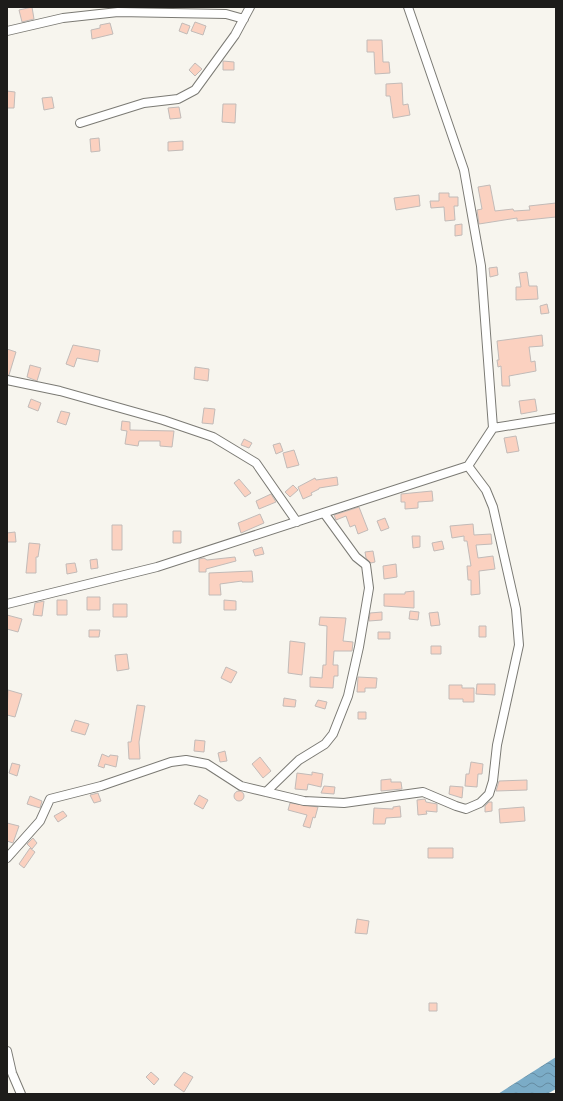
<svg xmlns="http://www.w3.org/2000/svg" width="563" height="1101" viewBox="0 0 563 1101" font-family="'Asap Condensed',sans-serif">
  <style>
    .water { fill: url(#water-waves) }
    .building { fill: #fbd1c0; stroke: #c2bbb8 }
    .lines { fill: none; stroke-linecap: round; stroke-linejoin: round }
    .street-casing { stroke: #7b7a74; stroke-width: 10 }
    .street { stroke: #fff; stroke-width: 8 }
  </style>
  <defs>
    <pattern id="water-waves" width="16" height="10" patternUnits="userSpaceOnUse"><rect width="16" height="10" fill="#7bacc7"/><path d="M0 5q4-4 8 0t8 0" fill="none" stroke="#648ba1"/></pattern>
  </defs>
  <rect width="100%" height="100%" fill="#f7f5ee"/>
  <path class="water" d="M556,1057v32l-9,5h-49z"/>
  <path class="building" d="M32,7l2,12 -12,3 -3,-12z
    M195,22l11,4 -3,9 -12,-4z
    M110,23l3,11 -21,5 -1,-9 9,-2v-3z
    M182,23l8,3 -3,8 -8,-3z
    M367,40h15l1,22h6l1,11 -15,1 -1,-22h-7z
    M223,61l11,1v8h-11z
    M195,63l7,6 -7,7 -6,-6z
    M402,83l1,22 5,-1 2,11 -17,3 -3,-22h-4v-12z
    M7,91l8,1 -1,16h-7z
    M52,97l2,11 -10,2 -2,-12z
    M223,104h13l-1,19 -13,-1z
    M179,107l2,11 -11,1 -2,-11z
    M99,138l1,13 -9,1 -1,-13z
    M183,141v9l-15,1v-9z
    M490,185l5,26 18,-2 1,2 16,-1 -1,-4 27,-3v14l-39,4v-3l-38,6 -2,-14 5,-1 -4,-22z
    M439,193h10v4h9v9h-4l1,14 -10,1 -1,-14 -13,1 -1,-7h9z
    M419,195l1,11 -24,4 -2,-12z
    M462,224v11l-7,1v-11z
    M497,267l1,8 -8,2 -1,-9z
    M527,272l2,14h8l1,13 -22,1v-13h5l-2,-14z
    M547,304l2,9 -8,1 -1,-8z
    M542,335l1,11 -14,1 2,15 4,-1 1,10 -27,5 1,10h-8l-1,-20 -3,1 -1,-7h2l-2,-19z
    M73,345l27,5 -2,12 -21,-4 -3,9 -8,-3z
    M7,349l9,3 -7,23h-2z
    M30,365l11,3 -4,13 -10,-4z
    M195,367l14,2 -1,12 -14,-2z
    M31,399l10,4 -3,8 -10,-4z
    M535,399l2,12 -16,3 -2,-13z
    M204,408l11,1 -2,15 -11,-1z
    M61,411l9,2 -4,12 -9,-3z
    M122,421l8,1v8l44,1 -2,16 -12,-1v-5h-21l-1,5 -13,-2 2,-13 -6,-1z
    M516,436l3,15 -12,2 -3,-15z
    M244,439l8,4 -3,5 -8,-3z
    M280,443l3,8 -7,3 -3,-9z
    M294,450l5,15 -12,3 -4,-15z
    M337,477l1,8 -19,3v1l-8,4 1,2 -9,4 -5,-12 17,-9 1,2z
    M239,479l12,14 -6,4 -11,-14z
    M293,485l5,5 -8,7 -5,-5z
    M432,491l1,10 -15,1v6l-13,1v-7h-4v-8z
    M271,494l5,8 -17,7 -3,-8z
    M359,507l9,23 -10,4 -3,-9 -5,2 -4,-11 -10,4 -2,-5z
    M260,514l4,9 -23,10 -3,-10z
    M385,518l4,10 -8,3 -4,-10z
    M473,524l1,11 17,-1 1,10 -16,1 2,13 15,-2 2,13 -16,2 1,23 -9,1v-15h-3l-1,-14h4l-4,-25h-3v-5l-12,2 -2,-12z
    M112,525h10v25h-10z
    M173,531h8v12h-8z
    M15,532l1,10h-9v-9z
    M412,536h8v11l-7,1z
    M442,541l2,8 -10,2 -2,-8z
    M29,543l11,1 -2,13h-2v16h-10z
    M262,547l2,7 -9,2 -2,-6z
    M373,551l2,11 -4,1 -5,-5 -1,-6z
    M235,557l1,4 -30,8v3h-7v-13l5,-1 3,2z
    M97,559l1,9 -7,1 -1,-9z
    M75,563l2,9 -10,2 -1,-10z
    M396,564l1,13 -13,2 -1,-13z
    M252,571l1,11h-11v-1l-22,3 1,11h-12v-22z
    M414,591v17l-30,-2v-12h21v-2z
    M87,597h13v13h-13z
    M57,600h10v15h-10z
    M224,600l12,1v9h-12z
    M44,601l-2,15 -9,-1 2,-12z
    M113,604h14v13h-14z
    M410,611l9,1 -1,8 -9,-1z
    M382,612v8l-13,1 1,-8z
    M438,612l2,13 -9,1 -2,-13z
    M7,615l15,4 -4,13 -11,-3z
    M320,617l26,1 -3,23 10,1 -1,9h-18l-1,14h5v11h-4l-1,12 -23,-1v-10l12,1 1,-13h3l1,-39 -8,-1z
    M479,626h7v11h-7z
    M89,630h11l-1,7h-10z
    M378,632h12v7h-12z
    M290,641l15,2 -3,32 -14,-2z
    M431,646h10v8h-10z
    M127,654l2,15 -12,2 -2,-16z
    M226,667l11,5 -6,11 -10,-5z
    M358,677l19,1 -1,10h-11v4h-8z
    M477,684h18v11l-19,-1z
    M449,685h13v3h12v14h-11v-3h-14z
    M8,690l14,4 -7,23 -8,-2z
    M284,698l12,2 -1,7 -12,-1z
    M318,700l9,2 -2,7 -10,-3z
    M137,705l8,1 -6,36 1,17h-11l-1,-17h3z
    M358,712h8v7h-8z
    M75,720l14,4 -4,11 -14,-4z
    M195,740l10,1 -1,11 -10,-1z
    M225,751l2,10 -7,1 -2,-9z
    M102,754l7,3 1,-2 8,1 -2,11 -11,-3 -1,4 -6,-2z
    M260,757l11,14 -8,7 -11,-14z
    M471,762l12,2 -1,10h-4l-1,13 -12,-1 1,-12h3z
    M12,763l8,2 -3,11 -8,-3z
    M312,772l11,2 -2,13 -13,-3 -1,6 -12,-1 2,-16 15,2z
    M391,779v3h10l1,7 -21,2v-11z
    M527,780v10l-31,1 3,-10z
    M324,786l11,1 -1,7 -13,-1z
    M450,786l13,1 -1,11 -13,-4z
    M234 796a5 5 0 1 1 10 0a5 5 0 1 1-10 0Z
    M98,793l3,8 -7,2 -4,-8z
    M199,795l9,5 -5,9 -9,-5z
    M30,796l12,5 -2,7 -13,-4z
    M425,799l1,3 11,2v8l-11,-1 1,3 -9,1 -1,-15z
    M489,802h3v9l-7,1v-6z
    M290,803l28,4 -3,11 -2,-1 -3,11 -7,-2 4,-11 -19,-5z
    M400,806l1,11 -15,1 -1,6h-12l1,-16 19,1v-2z
    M524,807l1,14 -25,2 -1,-14z
    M63,811l4,5 -9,6 -4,-6z
    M7,823l12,3 -6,17 -6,-2z
    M33,838l4,5 -5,6 -5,-5z
    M30,848l5,4 -11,16 -5,-4z
    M428,848h25v10h-25z
    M357,919l12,2 -2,13 -12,-1z
    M429,1003h8v8h-8z
    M151,1072l8,7 -5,6 -8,-8z
    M184,1072l9,5 -9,15 -10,-7z"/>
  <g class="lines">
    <defs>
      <path id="street" d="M408,7l56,163 17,96 12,162
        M7,31l56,-13 55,-6 108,2 18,5
        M80,123l64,-20 34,-4 17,-9 40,-55 15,-28
        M7,380l53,11 103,29 50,17 43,26 41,59
        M7,604l150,-37 311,-101 25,-38 63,-10
        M266,792l33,-32 26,-16 8,-10 15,-38 11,-49 10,-59 -3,-23 -10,-8 -32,-44
        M7,858l33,-37 10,-22 51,-13 70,-24 15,-2 21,4 34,22 63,15 40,2 79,-11 33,14 10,3 14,-6 9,-9 4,-13 4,-36 22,-100 -3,-36 -23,-102 -7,-17 -18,-24
        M7,1051l5,22 9,21"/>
    </defs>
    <use href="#street" class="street-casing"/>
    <use href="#street" class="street"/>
  </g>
  <rect width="563" height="1101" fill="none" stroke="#1d1c1a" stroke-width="16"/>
</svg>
